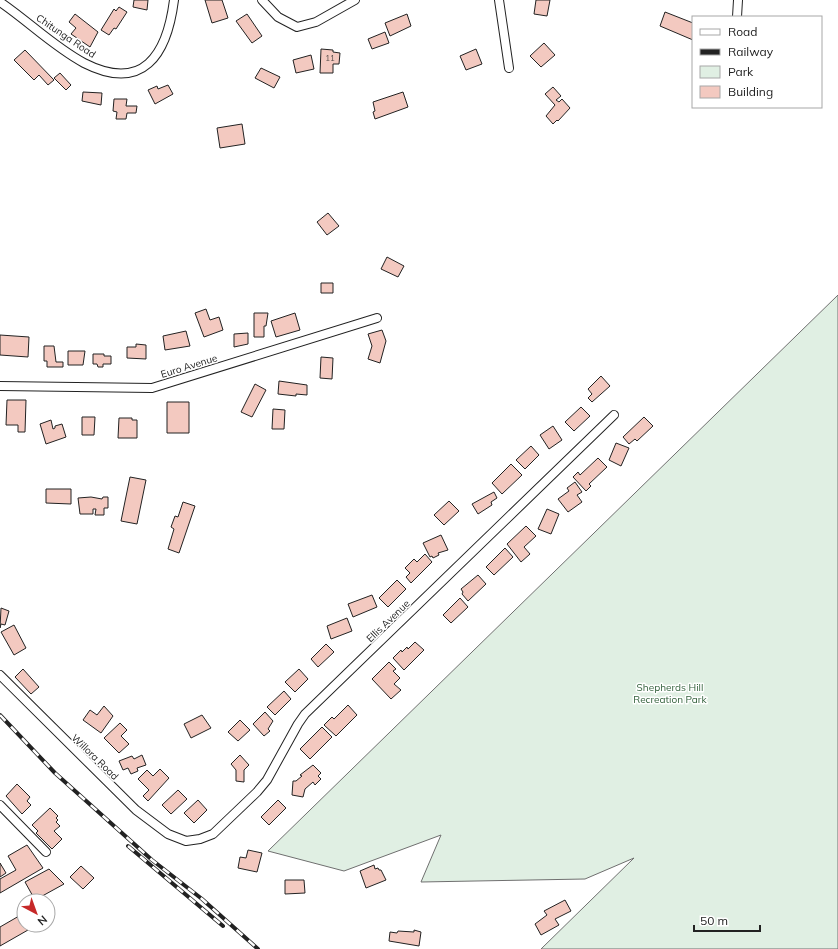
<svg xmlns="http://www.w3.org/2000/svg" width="838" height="949" viewBox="0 0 838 949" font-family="Mulish,sans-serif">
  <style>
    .green { fill: #e0efe3; stroke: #6f6f6f }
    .building { fill: #f3c9c0; stroke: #222 }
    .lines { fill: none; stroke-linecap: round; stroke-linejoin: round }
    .street-casing { stroke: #222; stroke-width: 10 }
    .street { stroke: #fff; stroke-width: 8 }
    .rail-casing { stroke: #222; stroke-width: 4 }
    .rail { stroke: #fff; stroke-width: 2.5; stroke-dasharray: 8; stroke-linecap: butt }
    .labels { text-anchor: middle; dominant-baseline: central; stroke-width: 3; stroke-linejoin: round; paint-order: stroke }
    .number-label { font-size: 8px; fill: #564c4a }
    .street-label { font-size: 10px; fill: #222; stroke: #fff }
    .park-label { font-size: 10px; fill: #2f5e38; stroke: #fff }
  </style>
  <rect width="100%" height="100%" fill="#fff"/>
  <path class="green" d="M838,295v654h-297l93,-91 -49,21 -164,3 20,-47 -97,36 -76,-20z"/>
  <path class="building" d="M134,0h14l-1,10 -14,-3z
    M205,0h17l6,18 -16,5z
    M536,0h14l-3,16 -13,-2z
    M119,7l8,5 -11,17 -2,-1 -5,7 -8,-5 13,-21 2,2z
    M665,12l28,11v17l-33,-14z
    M75,14l23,18 -8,15 -19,-13 5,-6 -7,-6z
    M247,14l15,22 -10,7 -16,-22z
    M407,14l4,12 -21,10 -5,-13z
    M385,32l4,11 -17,6 -4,-10z
    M544,43l11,12 -14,12 -11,-11z
    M321,49l12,1v2l7,1 -1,11h-6v9h-13z
    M476,49l6,15 -16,6 -6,-14z
    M25,50l29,30 -6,5 -9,-10 -5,5 -20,-20z
    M311,55l3,14 -18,4 -3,-13z
    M261,68l19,9 -6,11 -19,-10z
    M60,73l11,12 -5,5 -12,-12z
    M168,85l5,9 -18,10 -7,-14 9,-4 1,3z
    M553,87l8,9 -5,4 3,2 3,-3 8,9 -12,13 -1,-1 -4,4 -7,-8 9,-11 -10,-11z
    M83,92l19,1 -1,12 -19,-4z
    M403,92l5,15 -33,12 -2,-7 2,-1 -2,-9z
    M114,99h13l-1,7h11l-1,7h-9l-1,6h-10l1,-7 -4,-1z
    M242,124l3,20 -25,4 -3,-20z
    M328,213l11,13 -12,9 -10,-13z
    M387,257l17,9 -6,11 -17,-8z
    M321,283h12v10h-12z
    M206,309l4,11 9,-3 4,13 -19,7 -9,-24z
    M254,313h14l-2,13h-2v11h-10z
    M295,313l5,17 -24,7 -5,-16z
    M382,330l4,11 -6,22 -12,-4 4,-13 -4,-12z
    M186,331l4,15 -25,4 -2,-14z
    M248,333v11l-14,3v-13z
    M0,335l29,2 -1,20 -28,-2z
    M136,344l10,1v14l-19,-1v-11h9z
    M44,346h10l2,16h7v5h-16v-6h-3z
    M68,351h17l-2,14h-15z
    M93,354h11v2h7v8h-8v3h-5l-1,-3h-4z
    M321,357l12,1 -1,21 -12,-1z
    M601,376l9,10 -18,16 -4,-4 4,-4 -4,-5z
    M279,381l28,4v10l-11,-1v2l-18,-2z
    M255,384l11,6 -14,27 -11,-5z
    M7,400h19l-1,32h-7v-7h-12z
    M167,402h22v31h-22z
    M581,407l9,9 -16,15 -9,-9z
    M273,409l12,1 -1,19h-12z
    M82,417h13l-1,18h-12z
    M644,417l9,9 -16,15 -2,-2 -6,5 -6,-7z
    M119,418h13v2h5v18h-19z
    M51,420l2,9 2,-1v-2l7,-2 4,13 -20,7 -6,-20z
    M553,426l9,14 -13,9 -9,-14z
    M616,443l13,5 -8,18 -12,-6z
    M531,446l8,9 -14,14 -9,-9z
    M598,458l9,9 -18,17 2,2 -5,5 -13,-14 5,-5 2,3z
    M511,464l11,11 -20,19 -10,-11z
    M130,477l16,3 -9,44 -16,-3z
    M575,482l7,10 -5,3 5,7 -14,10 -10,-13 11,-8 -2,-3z
    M46,489h25v15l-25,-1z
    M494,492l3,6 -6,4 1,3 -14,9 -6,-10z
    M91,497l11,2 1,-2h5v11h-4v7h-9l1,-6h-3v5h-13l-2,-16z
    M449,501l10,10 -15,14 -10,-10z
    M183,502l12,4 -16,47 -11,-4 6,-20 -3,-2 4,-11 3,1z
    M547,509l12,5 -8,20 -13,-5z
    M526,526l10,10 -12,11 6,7 -9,8 -14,-18z
    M441,535l7,15 -10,3 1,2 -6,3 -1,-2 -2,1 -7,-14z
    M505,548l8,9 -19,18 -8,-8z
    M425,554l7,8 -21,21 -5,-6 4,-4 -5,-5 9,-9 3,3z
    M478,575l8,9 -18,17 -6,-7 1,-2 -2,-3z
    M397,580l9,9 -18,18 -9,-9z
    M372,595l5,12 -24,10 -5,-13z
    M460,598l8,9 -17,16 -8,-8z
    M1,608l8,3 -4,14 -4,-1 -1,4z
    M347,618l5,13 -21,8 -4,-13z
    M14,625l12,23 -12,7 -13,-23z
    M415,642l9,8 -20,20 -11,-12 8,-8 1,2 5,-5 1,2z
    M326,644l8,8 -16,15 -7,-8z
    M389,662l7,7 -3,2 7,7 -6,6 7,6 -10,9 -19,-20z
    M23,669l16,18 -8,7 -16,-17z
    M299,669l9,10 -13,13 -10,-10z
    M284,691l7,8 -16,16 -8,-8z
    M348,705l9,10 -21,21 -12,-11 8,-8 2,2z
    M104,706l9,10 -12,17 -18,-13 7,-10 7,5z
    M265,712l8,9 -5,8 2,2 -6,5 -11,-12z
    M202,715l9,13 -20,10 -7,-14z
    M240,720l10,10 -12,11 -10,-9z
    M120,723l7,7 -6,6 8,8 -10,9 -15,-15z
    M322,727l10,10 -22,22 -10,-10z
    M142,755l4,10 -9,3 1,3 -7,3 -3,-6 -5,2 -4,-9 13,-5 2,3z
    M240,755l9,10 -5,5v12l-8,-1v-11l-5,-6z
    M313,765l8,8 -3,3 3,3 -6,6 -2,-3 -8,7 -2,8 -11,-2 1,-14h3l6,-5 -2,-1z
    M160,769l9,9 -21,23 -5,-5 6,-6 -11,-11 9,-9 6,6z
    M17,784l13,13 -3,4 4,4 -9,9 -16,-18z
    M178,790l9,9 -16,15 -9,-9z
    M198,800l9,10 -13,13 -10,-10z
    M278,800l8,8 -17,17 -8,-8z
    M50,808l8,8 -2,2 2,2 -2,2 4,4 -6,5 8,8 -10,10 -16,-16 2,-2 -6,-6z
    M27,845l16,23 -43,25v-14l16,-9 -8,-14z
    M248,850l14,3 -5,19 -19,-4 2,-11 6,1z
    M0,863l6,10 -6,4z
    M374,865l1,4 3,-1 1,2h2l5,10 -20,8 -6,-17z
    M81,866l13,12 -11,11 -13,-12z
    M49,869l15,15 -29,16 -10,-18z
    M285,880h19l1,13 -20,1z
    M565,900l6,11 -16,8 4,6 -18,10 -6,-11 12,-9 -3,-4z
    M19,916l9,14 -28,16v-19z
    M414,930l7,2 -2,14 -30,-5 1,-9 7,1 1,-2 16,1z"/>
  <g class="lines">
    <defs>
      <path id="street" d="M262,0l16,17 19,10 19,-5 39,-22
        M499,0l10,68
        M0,2c28,19 54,45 84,61 59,30 83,-8 90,-63
        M737,17l1,-17
        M0,386l152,2 225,-70
        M0,675l136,135 32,24 18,7 14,-2 13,-5 44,-42 10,-12 31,-56 7,-10 309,-299
        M0,805l46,47"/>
    </defs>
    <use href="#street" class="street-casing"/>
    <use href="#street" class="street"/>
    <defs>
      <path id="rail" d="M0,715l55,58 97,87 50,39 56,50
        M128,846l95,80"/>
    </defs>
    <use href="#rail" class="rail-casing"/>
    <use href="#rail" class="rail"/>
  </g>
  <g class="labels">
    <g class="number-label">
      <text x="330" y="58">11</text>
    </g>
    <g class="street-label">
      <text transform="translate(66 36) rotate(34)">Chitunga Road</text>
      <text transform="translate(189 366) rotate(-17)">Euro Avenue</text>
      <text transform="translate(388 621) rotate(-44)">Ellis Avenue</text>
      <text transform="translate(95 757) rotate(44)">Willora Road</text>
    </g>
    <g class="park-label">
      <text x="670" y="687">Shepherds Hill<tspan x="670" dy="12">Recreation Park</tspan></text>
    </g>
  </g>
  <rect x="692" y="16" width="130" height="92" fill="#ffffff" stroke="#a7a7a7"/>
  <rect x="700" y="29" width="20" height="6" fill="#ffffff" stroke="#a7a7a7"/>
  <text x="728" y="36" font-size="12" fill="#222222">Road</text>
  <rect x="700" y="49" width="20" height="6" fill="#222222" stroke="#a7a7a7"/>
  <text x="728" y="56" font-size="12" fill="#222222">Railway</text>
  <rect x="700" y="66" width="20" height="12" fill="#e0efe3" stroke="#a7a7a7"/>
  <text x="728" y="76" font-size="12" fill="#222222">Park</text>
  <rect x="700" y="86" width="20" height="12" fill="#f3c9c0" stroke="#a7a7a7"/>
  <text x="728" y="96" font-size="12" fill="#222222">Building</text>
  <g transform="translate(36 913) rotate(139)"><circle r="19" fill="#ffffff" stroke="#a7a7a7"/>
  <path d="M0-3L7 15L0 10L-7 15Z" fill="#c62828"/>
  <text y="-6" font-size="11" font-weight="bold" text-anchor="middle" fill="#222222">N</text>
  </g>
  <path d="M694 925v6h66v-6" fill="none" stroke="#222222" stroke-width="2"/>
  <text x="700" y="925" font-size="12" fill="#222222" stroke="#ffffff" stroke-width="3" paint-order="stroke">50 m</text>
</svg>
